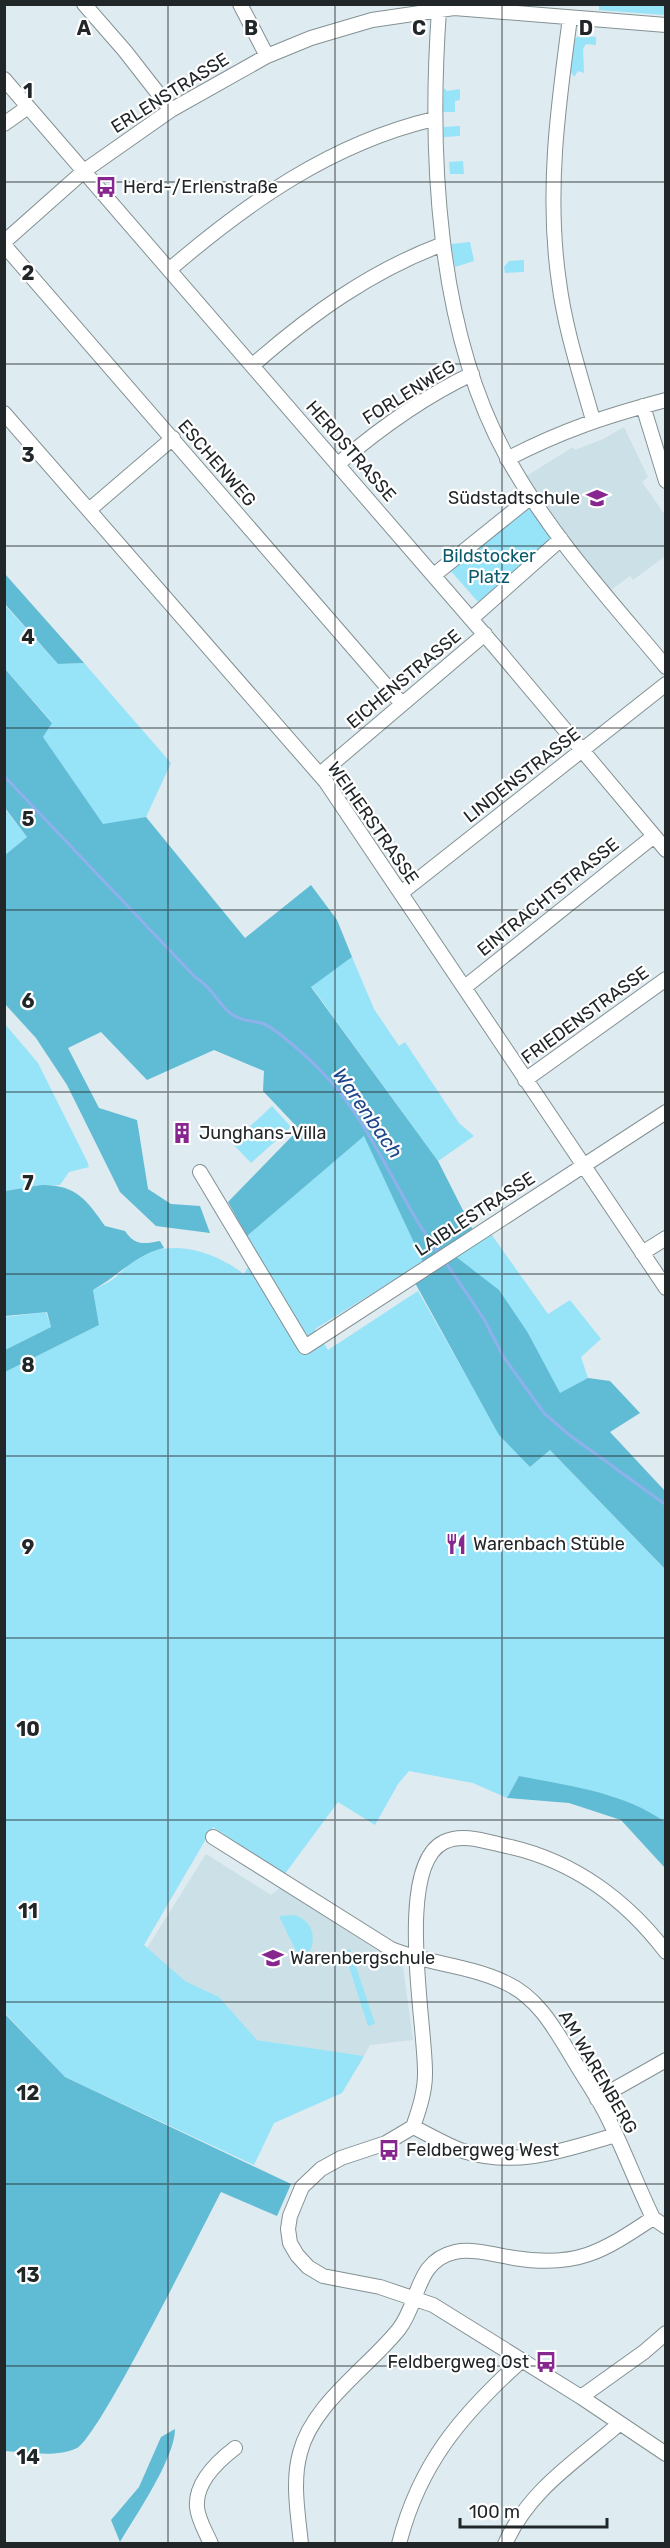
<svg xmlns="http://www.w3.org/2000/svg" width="670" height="2548" viewBox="0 0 670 2548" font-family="Rubik,sans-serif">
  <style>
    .built { fill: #cbe1e7 }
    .green { fill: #97e3f8 }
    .forest { fill: #60bbd4 }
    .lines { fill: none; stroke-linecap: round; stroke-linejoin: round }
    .stream { stroke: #8eb1ec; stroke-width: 3 }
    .minor-casing { stroke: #849194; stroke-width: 16 }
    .minor { stroke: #fff; stroke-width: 14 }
    .grid { fill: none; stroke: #212628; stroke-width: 1.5; stroke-opacity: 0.55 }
    .labels { text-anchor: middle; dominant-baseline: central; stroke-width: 4.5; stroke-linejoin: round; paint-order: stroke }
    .street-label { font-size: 18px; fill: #212628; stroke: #fff }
    .poi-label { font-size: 18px; fill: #212628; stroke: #fff; text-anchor: start }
    .park-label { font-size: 18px; fill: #0b5b6c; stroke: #fff }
    .water-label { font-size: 20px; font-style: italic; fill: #1e468b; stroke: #fff }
    .grid-label { font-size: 20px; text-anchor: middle; font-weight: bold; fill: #212628; stroke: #fff; stroke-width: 4.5; stroke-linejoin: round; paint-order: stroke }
  </style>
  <rect width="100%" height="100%" fill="#deebf0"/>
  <path class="built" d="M624,427l24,50 -6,5 23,33v43l-1,-1 -31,23 -3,-4 -19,14 -54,-67 -32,-46 48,-30 2,3 28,-11z
    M206,1854l65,41 9,-7 123,79 10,73 -43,5 -6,11 -107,-16 -38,-43 -34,-16 -38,-33z"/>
  <path class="green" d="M599,5h66v10l-66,-5z
    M580,35l16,2v8l-10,-1 -3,5 1,24 -6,-2 -4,6 -4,-7 5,-31z
    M444,88l3,3 13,-2v11l-5,1v11h-12z
    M460,126v10l-16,1v-10z
    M463,161l1,13h-14l-1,-12z
    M470,242l4,19 -19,6 -4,-23z
    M524,260v12l-19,1 -1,-6 5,-6z
    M529,506l26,33 -65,59 -11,5 -30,-34z
    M4,604l54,60 26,-1 87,100 -25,54 -43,8 -60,-88 9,-15 -47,-53z
    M4,808l23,29 -22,19h-1z
    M352,957l22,52 25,37 6,-4 54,81 15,13 -36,25 -127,-175z
    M4,1023l34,40 49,98 2,6 -20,5 -9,13h-19l-36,6z
    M272,1106l19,21 -40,36 -19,-20z
    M364,1135l59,127 -108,67 13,21 90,-59 82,144 30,32 20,-17 115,119v253l-35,-18 -111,-28 -12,22 -34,-15 -64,-12 -11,13 -23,41 -37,-23 -54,73 -71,-48 -69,118 41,36 34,16 38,43 107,16 -22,37 -68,30 -20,42 -189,-88 -60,-64v-641l94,-47 -6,-35c8,-4 17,-8 24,-14 7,-6 14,-15 22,-19 33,-19 76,-5 105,17l12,-21 -9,-17z
    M489,1231l59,83 22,-14 31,39 -20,18 7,21 -28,16 -32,-61 -73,-77z
    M46,1312l5,15 -46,23v-33z
    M294,1915c17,5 23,20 16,36l-12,4 -19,-39z
    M350,1949l25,75 -7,2 -24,-75z"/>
  <path class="forest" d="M5,574l79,89 -26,1 -53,-60z
    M5,669l47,54 -9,14 60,87 43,-7 99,121 66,-53 26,35 15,37 -41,30 127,174 36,71 -51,30 -59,-126 -117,100 -19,-34 71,-73 -36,-38 1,-20 -50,-21 -67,30 -46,-48 -33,16 31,60 38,12 11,69 23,15 29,2 10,27 -54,-7 -36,-34 -53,-107 -31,-47 -31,-34 -1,-148 23,-19 -22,-29z
    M41,1185c34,-1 46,15 64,41l20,5c10,15 19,13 35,10l4,7c-28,6 -46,28 -71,42l6,35 -94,47v-22l46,-23 -4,-15 -42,4v-125z
    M455,1256l44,34 29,43 32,60 28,-15 22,3 30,32 -30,19 55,59v78l-115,-119 -20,17 -31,-32 -85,-154z
    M519,1776c50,10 104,16 146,46v46l-44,-48 -52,-17 -62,-5z
    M4,2013l61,64 226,107 -14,32 -56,-24c-19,36 -122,245 -144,256 -21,10 -50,4 -72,3z
    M175,2429c0,29 -39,86 -55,113l-9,-22 28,-33 22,-50z"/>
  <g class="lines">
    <path class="stream" d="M4,776l192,202c15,8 21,24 34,35 12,9 22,7 34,11 11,4 48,37 57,47 52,53 75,125 119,184
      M444,1260l40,59 19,37 41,57 24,21 98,71"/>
    <defs>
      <path id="minor" d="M84,4l41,47 46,59
        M240,4l27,52
        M439,10c-10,142 -3,319 68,447 42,77 103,143 159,210
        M570,18c-12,88 -24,175 -11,264 6,47 21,92 34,138
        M4,79l493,570 169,201
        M4,124l24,-17
        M4,242l80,-71 87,-61 96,-54 44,-18 61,-18 82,-12 212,17
        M4,245l398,459
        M169,270c79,-68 163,-127 265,-151
        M253,365c58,-51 118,-94 190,-121
        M643,406l23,75
        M4,413l322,369 340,506
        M507,459c56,-29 99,-43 159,-59
        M338,464c41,-35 85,-67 134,-90
        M89,510l84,-72
        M434,575l97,-78
        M471,619l90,-80
        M320,774l165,-140
        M401,893l265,-209
        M465,987l189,-151
        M525,1080l141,-101
        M200,1172l105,175 361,-235
        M642,1253l24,-15
        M213,1837l178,112c37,15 77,16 113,33 34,15 51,47 69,77 11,19 25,38 35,59 16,32 29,67 45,100l13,9
        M666,1952c-39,-51 -91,-90 -155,-105 -21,-4 -47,-15 -67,-5 -50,24 -18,185 -19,232 0,18 -6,36 -12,53l-27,16 -45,15 -20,11 -19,18 -12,29 -2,13 2,14 7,12 11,12 15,9 57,11 53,18 148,92 85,57
        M597,2099l69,-39
        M413,2127c17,8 33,18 50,24 55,17 101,-1 153,-16
        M581,2397l63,-45 22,-19
        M211,2544c-5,-12 -13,-24 -14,-37 -2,-24 21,-46 38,-59
        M301,2544c-3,-30 -9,-62 -1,-91 12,-49 69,-86 99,-124 21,-27 16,-68 56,-77 18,-4 40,3 59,6 63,10 88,-6 139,-40
        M399,2544c20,-80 63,-130 122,-183
        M505,2544c24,-54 70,-82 114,-120"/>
    </defs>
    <use href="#minor" class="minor-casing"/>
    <use href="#minor" class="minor"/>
  </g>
  <path class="grid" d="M168,4v2540M335,4v2540M502,4v2540M4,182h662M4,364h662M4,546h662M4,728h662M4,910h662M4,1092h662M4,1274h662M4,1456h662M4,1638h662M4,1820h662M4,2002h662M4,2184h662M4,2366h662"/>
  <defs>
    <symbol id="bus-bare" viewBox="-9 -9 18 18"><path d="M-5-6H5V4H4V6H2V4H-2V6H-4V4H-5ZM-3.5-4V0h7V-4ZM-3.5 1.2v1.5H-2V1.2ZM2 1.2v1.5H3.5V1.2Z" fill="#87268f" stroke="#fff" stroke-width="2.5" paint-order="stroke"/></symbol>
    <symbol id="school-bare" viewBox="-9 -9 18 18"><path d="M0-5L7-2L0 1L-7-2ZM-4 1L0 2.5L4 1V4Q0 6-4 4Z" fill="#87268f" stroke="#fff" stroke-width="2.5" paint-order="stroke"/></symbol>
    <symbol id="building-bare" viewBox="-9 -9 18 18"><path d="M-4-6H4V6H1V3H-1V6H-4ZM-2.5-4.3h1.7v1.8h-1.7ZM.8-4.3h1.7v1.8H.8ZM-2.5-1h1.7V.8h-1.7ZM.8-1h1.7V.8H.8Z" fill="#87268f" stroke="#fff" stroke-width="2.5" paint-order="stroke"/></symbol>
    <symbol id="restaurant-bare" viewBox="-9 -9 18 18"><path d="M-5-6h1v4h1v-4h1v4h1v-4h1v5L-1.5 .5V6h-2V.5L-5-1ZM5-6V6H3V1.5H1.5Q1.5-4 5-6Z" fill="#87268f" stroke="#fff" stroke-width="2.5" paint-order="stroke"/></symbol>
  </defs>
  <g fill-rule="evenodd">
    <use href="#bus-bare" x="91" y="172" width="30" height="30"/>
    <use href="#school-bare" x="582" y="483" width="30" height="30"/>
    <use href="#building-bare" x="167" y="1118" width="30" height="30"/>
    <use href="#restaurant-bare" x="441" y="1529" width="30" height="30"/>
    <use href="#school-bare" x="258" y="1943" width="30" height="30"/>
    <use href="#bus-bare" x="374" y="2135" width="30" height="30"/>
    <use href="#bus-bare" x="531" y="2347" width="30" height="30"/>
  </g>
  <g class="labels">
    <g class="street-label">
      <text transform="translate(170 93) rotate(-32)">ERLENSTRASSE</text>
      <text transform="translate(409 392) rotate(-32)">FORLENWEG</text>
      <text transform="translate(351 451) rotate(49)">HERDSTRASSE</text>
      <text transform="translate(217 463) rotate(49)">ESCHENWEG</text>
      <text transform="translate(404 679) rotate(-40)">EICHENSTRASSE</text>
      <text transform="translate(522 775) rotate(-38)">LINDENSTRASSE</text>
      <text transform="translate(373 823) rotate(55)">WEIHERSTRASSE</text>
      <text transform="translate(548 897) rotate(-39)">EINTRACHTSTRASSE</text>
      <text transform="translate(585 1015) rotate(-36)">FRIEDENSTRASSE</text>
      <text transform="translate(475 1214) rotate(-33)">LAIBLESTRASSE</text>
      <text transform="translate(598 2072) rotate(60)">AM WARENBERG</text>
    </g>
    <g class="poi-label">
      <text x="123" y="187">Herd-/Erlenstraße</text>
      <text x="580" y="498" text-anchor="end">Südstadtschule</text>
      <text x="199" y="1133">Junghans-Villa</text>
      <text x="473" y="1544">Warenbach Stüble</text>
      <text x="290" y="1958">Warenbergschule</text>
      <text x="406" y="2150">Feldbergweg West</text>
      <text x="529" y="2362" text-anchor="end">Feldbergweg Ost</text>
    </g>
    <g class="park-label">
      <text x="489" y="556">Bildstocker<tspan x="489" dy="21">Platz</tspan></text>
    </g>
    <g class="water-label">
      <text transform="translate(368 1113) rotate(55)">Warenbach</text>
    </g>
  </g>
  <g class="grid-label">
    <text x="84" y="35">A</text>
    <text x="251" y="35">B</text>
    <text x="419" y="35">C</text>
    <text x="586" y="35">D</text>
    <text x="28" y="98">1</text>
    <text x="28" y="280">2</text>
    <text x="28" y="462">3</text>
    <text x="28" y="644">4</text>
    <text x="28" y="826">5</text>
    <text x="28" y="1008">6</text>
    <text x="28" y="1190">7</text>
    <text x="28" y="1372">8</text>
    <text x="28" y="1554">9</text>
    <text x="28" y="1736">10</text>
    <text x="28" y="1918">11</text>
    <text x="28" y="2100">12</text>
    <text x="28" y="2282">13</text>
    <text x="28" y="2464">14</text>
  </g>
  <rect width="670" height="2548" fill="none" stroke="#212628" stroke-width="12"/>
  <path d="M460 2518v9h147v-9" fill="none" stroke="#212628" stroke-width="3"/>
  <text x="469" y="2518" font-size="18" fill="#212628" stroke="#ffffff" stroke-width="4.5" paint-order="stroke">100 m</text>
</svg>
